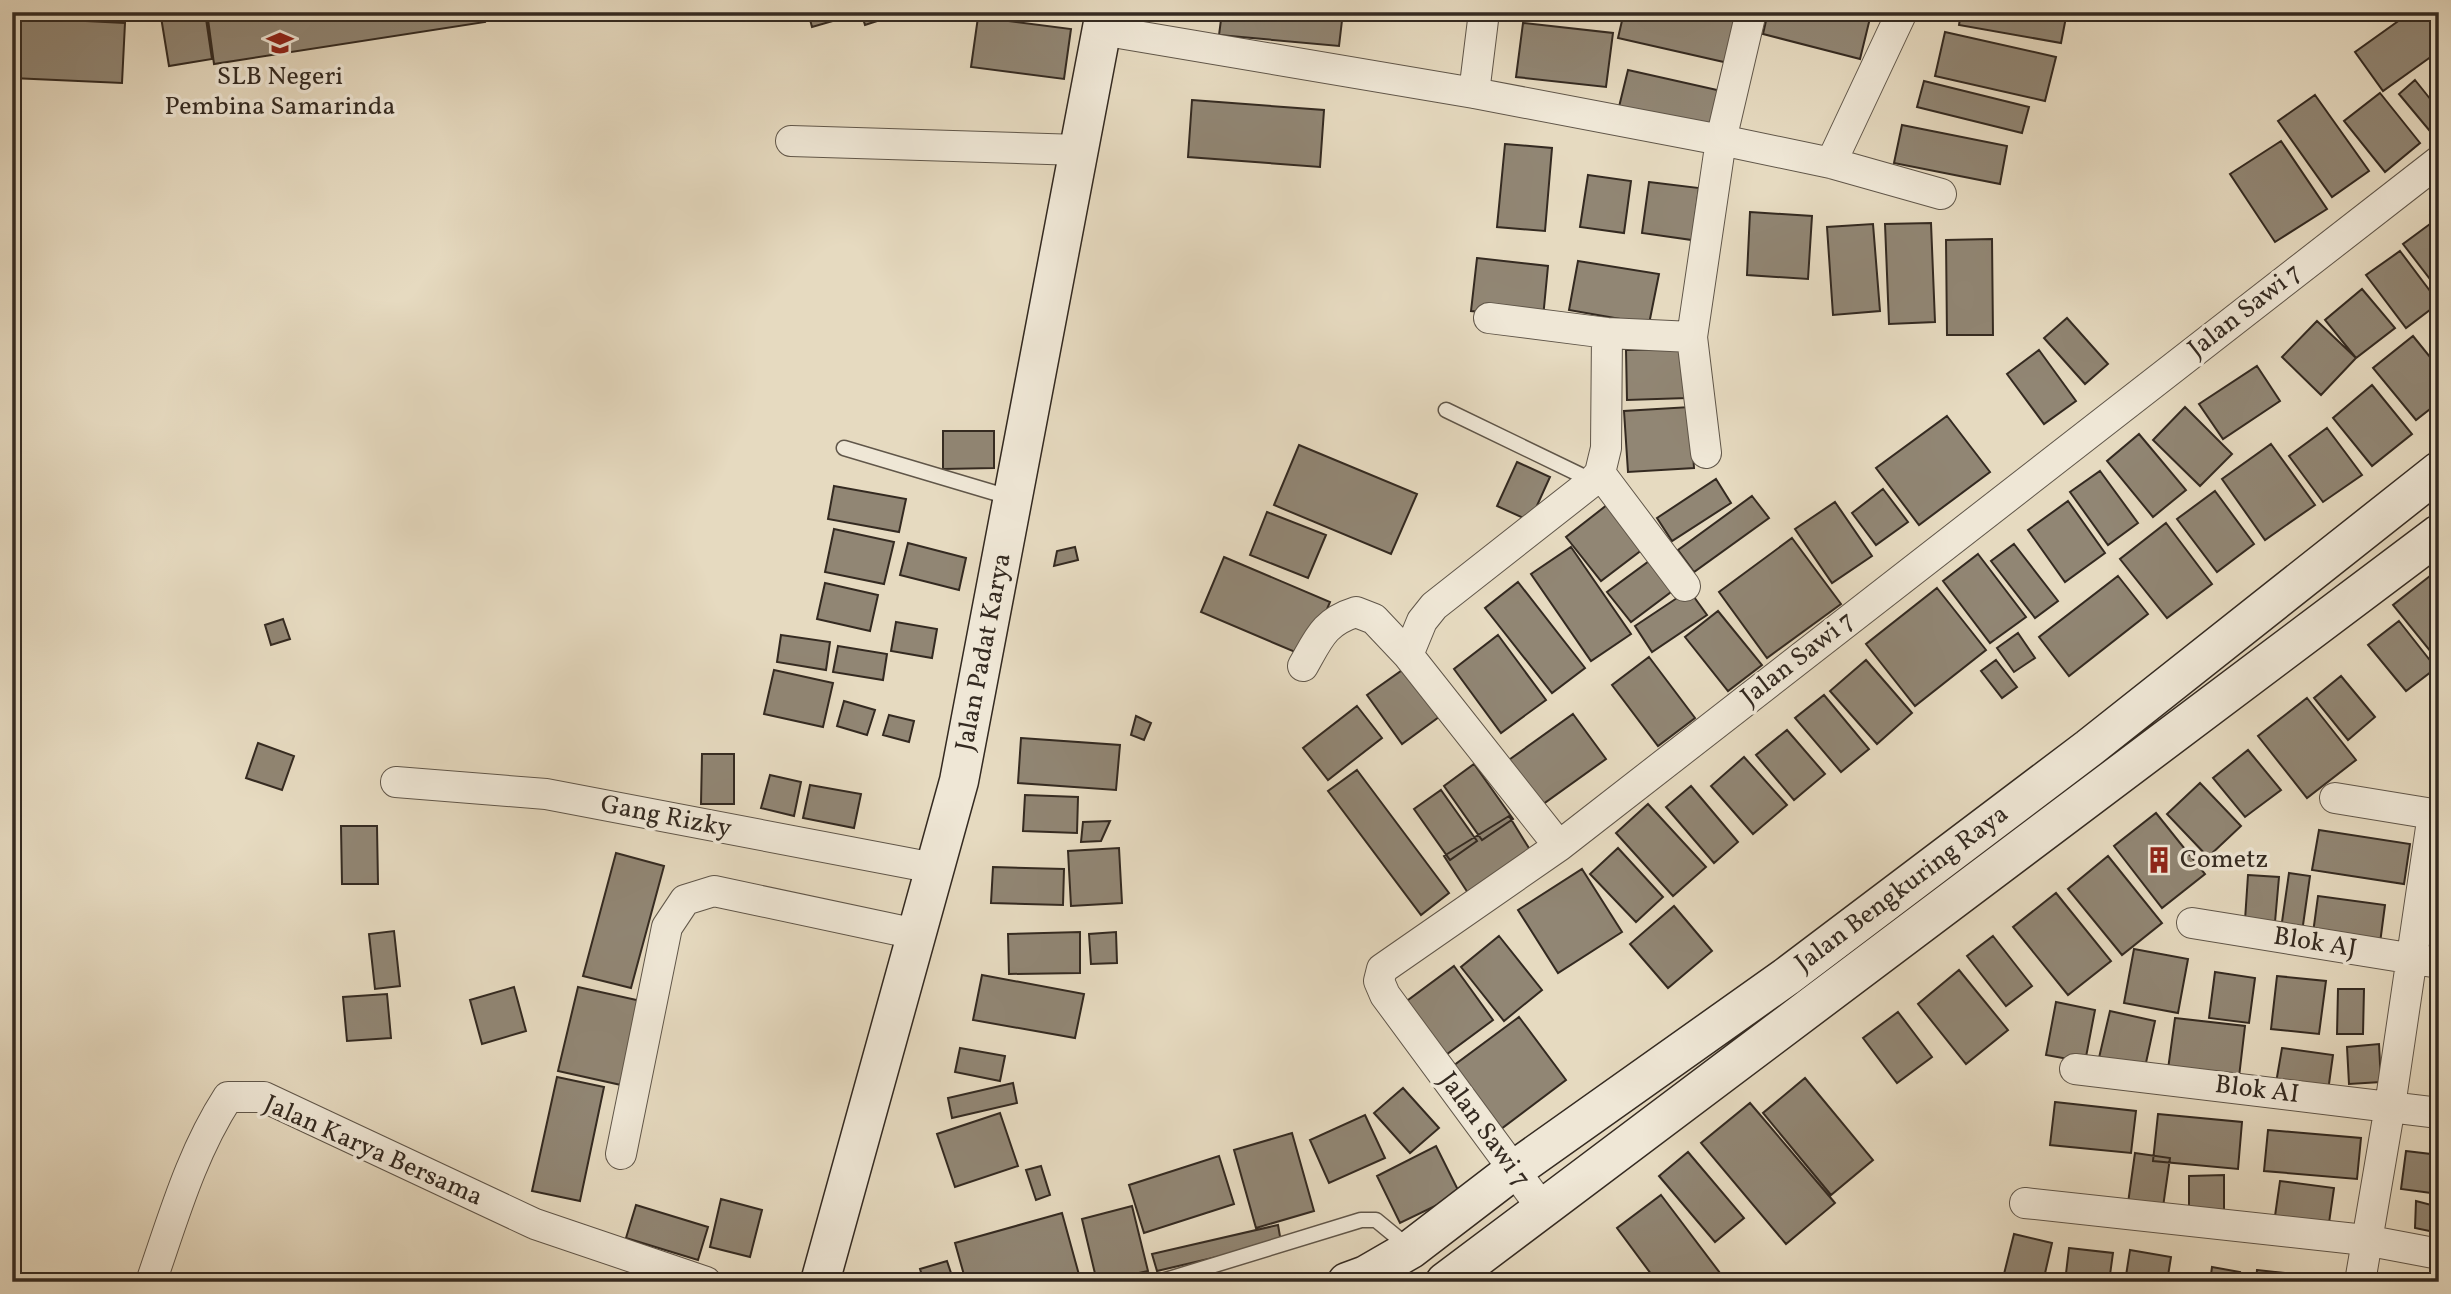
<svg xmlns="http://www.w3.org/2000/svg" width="2451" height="1294" viewBox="0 0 2451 1294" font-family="Vollkorn,serif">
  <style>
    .building { fill: #918674; stroke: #342a21; stroke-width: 2 }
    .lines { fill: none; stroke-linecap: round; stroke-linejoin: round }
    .lane-casing { stroke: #605649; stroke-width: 17 }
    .street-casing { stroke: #605649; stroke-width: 32 }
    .secondary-casing { stroke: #342a21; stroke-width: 41 }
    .lane { stroke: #efe7d6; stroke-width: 14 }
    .street { stroke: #efe7d6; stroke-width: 30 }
    .secondary { stroke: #efe7d6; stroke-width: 38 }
    .labels { text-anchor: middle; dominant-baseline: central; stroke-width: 7; stroke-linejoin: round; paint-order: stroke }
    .poi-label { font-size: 26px; fill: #342a21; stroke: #efe7d6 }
    .street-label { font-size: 26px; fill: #342a21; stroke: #efe7d6 }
  </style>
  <rect width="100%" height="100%" fill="#e6dac0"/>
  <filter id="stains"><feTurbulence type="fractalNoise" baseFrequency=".00286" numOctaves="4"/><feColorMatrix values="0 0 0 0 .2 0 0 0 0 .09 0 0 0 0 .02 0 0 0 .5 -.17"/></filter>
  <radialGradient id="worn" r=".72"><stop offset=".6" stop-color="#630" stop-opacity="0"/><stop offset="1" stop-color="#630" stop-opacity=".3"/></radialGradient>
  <path class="building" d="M12,12h17l-1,6 97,5 -3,60 -110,-5z
    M192,12h13l7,47 -43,7 -8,-49z
    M207,12h276l2,10 -271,42z
    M584,12h63l-62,8z
    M808,12h49v2l-45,13z
    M861,12h44l-40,13z
    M1222,12h121l-4,34 -120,-11z
    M1624,12h79l44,10 -10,43 -119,-27z
    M1768,12h94l9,2 -11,45 -97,-25z
    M1961,12h106l-6,31 -102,-18z
    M2411,12h28v39l-56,40 -28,-39z
    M978,17l93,12 -7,50 -93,-12z
    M1523,23l90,10 -7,54 -90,-10z
    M1945,32l111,25 -11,44 -110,-25z
    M1628,70l98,22 -11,45 -98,-22z
    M2415,80l24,30v32l-40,-48z
    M1924,81l105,26 -7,26 -105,-26z
    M2380,93l40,50 -35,29 -41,-51z
    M2315,95l54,76 -37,26 -54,-76z
    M1192,100l132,10 -4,57 -132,-10z
    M1902,125l105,21 -7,38 -106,-21z
    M2281,141l46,68 -52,33 -45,-68z
    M1505,144l47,4 -7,83 -48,-4z
    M1588,175l43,6 -7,52 -44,-6z
    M1649,182l50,6 -7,52 -50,-7z
    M1750,212l62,4 -4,63 -61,-4z
    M2434,221l5,6v51l-6,5 -30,-39z
    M1931,223l4,99 -46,2 -4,-100z
    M1873,224l7,87 -47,4 -6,-88z
    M1992,239l1,96h-46l-1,-95z
    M2400,251l39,52 -33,25 -40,-53z
    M1477,258l71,8 -5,52 -72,-7z
    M1578,261l81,13 -10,50 -80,-14z
    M2362,289l33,39 -39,30 -31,-38z
    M2067,318l41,46 -23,20 -41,-46z
    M2317,321l39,37 -35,37 -39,-38z
    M2413,336l26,32v34l-23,18 -43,-52z
    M1686,349l1,49 -60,2 -1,-50z
    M2039,350l37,51 -32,23 -37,-50z
    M2257,366l23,35 -57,38 -24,-35z
    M2372,385l40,49 -40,32 -39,-48z
    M1690,407l4,61 -66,4 -4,-61z
    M2185,407l47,47 -32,32 -47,-46z
    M1947,416l43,56 -71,53 -43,-57z
    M2327,428l35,47 -39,27 -34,-46z
    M943,431h51v37l-51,1z
    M2139,434l47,56 -33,27 -46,-56z
    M2271,444l44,61 -50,35 -43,-61z
    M1299,445l118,49 -26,60 -117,-49z
    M1517,462l33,15 -20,44 -33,-15z
    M2100,471l38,52 -30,22 -38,-53z
    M1716,479l15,24 -59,38 -15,-23z
    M834,486l72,13 -7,33 -71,-13z
    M1883,489l25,33 -32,23 -24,-32z
    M2215,491l39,53 -37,28 -40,-53z
    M1752,496l17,22 -75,54 -16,-22z
    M1612,501l35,45 -46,35 -35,-44z
    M2068,501l37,52 -40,29 -37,-52z
    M1835,502l37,54 -40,27 -37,-54z
    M1267,512l59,23 -18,43 -58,-23z
    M2166,523l46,61 -45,34 -47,-59z
    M834,529l60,13 -10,42 -59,-12z
    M1792,538l49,66 -74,54 -48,-66z
    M908,543l58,15 -7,32 -59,-15z
    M2014,544l44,57 -23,17 -44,-57z
    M1075,547l3,13 -24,6 3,-15z
    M1571,547l60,87 -40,27 -60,-87z
    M1978,554l48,63 -36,26 -47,-62z
    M1656,556l23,30 -48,36 -24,-30z
    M1224,557l106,45 -23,55 -106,-45z
    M2435,572l4,4v86l-46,-57z
    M2118,576l30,38 -79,62 -30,-39z
    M1518,582l67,86 -33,25 -67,-85z
    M825,583l53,12 -8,36 -53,-12z
    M1937,588l49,62 -71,56 -49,-62z
    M1689,590l18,25 -55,37 -17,-26z
    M1718,611l44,54 -34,26 -43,-54z
    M283,619l7,20 -19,6 -6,-20z
    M2399,621l37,47 -30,23 -38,-46z
    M896,622l41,7 -5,29 -41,-7z
    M2018,633l17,25 -21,14 -17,-24z
    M781,635l49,7 -4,28 -49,-8z
    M1498,635l48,65 -45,33 -47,-64z
    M838,646l49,8 -4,26 -50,-8z
    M1649,657l46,61 -37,28 -46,-61z
    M1866,660l46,53 -35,31 -47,-53z
    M1996,660l21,27 -15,11 -21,-27z
    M1408,666l35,48 -41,30 -35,-49z
    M774,670l59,13 -10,44 -59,-13z
    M2341,676l34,41 -27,23 -34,-42z
    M1824,695l45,54 -28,23 -46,-54z
    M2307,698l49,62 -49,38 -49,-62z
    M844,701l31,9 -8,25 -30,-9z
    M1357,706l25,32 -54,42 -25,-32z
    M1573,714l33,45 -67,48 -33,-45z
    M889,715l25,6 -5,21 -26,-7z
    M1136,716l15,7 -7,17 -13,-5z
    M1787,730l38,44 -31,26 -38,-45z
    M1021,738l99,7 -4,45 -98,-7z
    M258,743l36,13 -12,34 -36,-12z
    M2248,750l33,40 -36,27 -32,-39z
    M702,754h32v50h-33z
    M1744,757l43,48 -34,29 -42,-48z
    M1474,764l39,55 -31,21 -38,-54z
    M1357,770l92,123 -28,22 -93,-124z
    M770,775l31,7 -7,34 -33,-8z
    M2200,783l41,43 -33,31 -41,-43z
    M810,785l51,9 -7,34 -51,-10z
    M1691,786l47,56 -24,21 -48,-56z
    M1441,790l36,51 -27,19 -36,-51z
    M1025,795l53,2 -1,36 -54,-2z
    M1648,804l58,63 -33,29 -57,-63z
    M2156,813l49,61 -43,34 -48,-62z
    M1509,816l23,37 -64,40 -24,-37z
    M1110,821l-9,20 -20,1 2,-20z
    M341,826h36l1,58h-36z
    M2319,830l91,14 -6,40 -92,-14z
    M1119,848l3,55 -51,3 -3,-55z
    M1618,848l45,49 -27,25 -46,-48z
    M616,853l48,13 -33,122 -48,-12z
    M2108,856l54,67 -40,32 -54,-66z
    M993,867l71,2 -1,36 -72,-2z
    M1582,869l40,63 -64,41 -40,-63z
    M2289,873l21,3 -8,56 -21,-3z
    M2248,875l31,2 -4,45 -30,-2z
    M2056,893l55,68 -43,34 -55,-68z
    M2318,896l67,9 -5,38 -67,-10z
    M1674,906l38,45 -44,37 -38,-44z
    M394,931l6,55 -25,3 -6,-55z
    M1080,932v41l-71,1 -1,-40z
    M1116,932l1,31 -26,1 -2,-30z
    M1499,936l43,54 -38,31 -43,-54z
    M1993,936l39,50 -26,20 -39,-50z
    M2134,949l54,10 -10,54 -54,-10z
    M1454,966l39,54 -54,40 -39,-54z
    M1959,970l49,60 -42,34 -48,-60z
    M2215,972l40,6 -6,45 -40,-5z
    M982,975l102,19 -9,44 -102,-18z
    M2277,976l49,5 -7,53 -48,-5z
    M514,987l12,44 -44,13 -12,-44z
    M578,987l63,14 -20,84 -63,-14z
    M2338,989h26l-1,45h-26z
    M387,994l4,44 -44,3 -4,-44z
    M2056,1002l39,8 -10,52 -39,-7z
    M2110,1011l45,10 -11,51 -46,-10z
    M1898,1012l34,45 -35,26 -34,-45z
    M1519,1017l47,63 -65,49 -48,-63z
    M2175,1018l70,8 -6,51 -71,-8z
    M2379,1044l2,38 -32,2 -2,-37z
    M960,1048l45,8 -5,25 -45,-9z
    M2282,1048l51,7 -5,36 -52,-8z
    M557,1077l47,10 -24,114 -48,-10z
    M1805,1078l68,82 -42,35 -68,-82z
    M1013,1083l4,20 -65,15 -4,-20z
    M1403,1088l36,40 -29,25 -36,-40z
    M2055,1102l81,9 -5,42 -81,-8z
    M1750,1103l85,100 -49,41 -85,-101z
    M1000,1113l18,53 -63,21 -18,-53z
    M2158,1114l84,8 -4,47 -85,-8z
    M1365,1115l20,43 -56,25 -19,-43z
    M2268,1130l93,8 -4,41 -93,-8z
    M1292,1133l22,78 -58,17 -22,-78z
    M1436,1146l24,48 -60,29 -23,-47z
    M2406,1151l33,4v39l-38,-5z
    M1688,1152l56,66 -29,24 -56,-66z
    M2135,1153l35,5 -7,49 -35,-4z
    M1219,1156l15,48 -90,29 -15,-48z
    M1041,1166l9,29 -14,5 -10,-30z
    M2224,1175v43l-35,1v-43z
    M2280,1181l54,7 -5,35 -54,-7z
    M1661,1195l59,78 -11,9h-52l-40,-54z
    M721,1199l41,11 -12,47 -40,-10z
    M2416,1201l23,6v26l-24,-5z
    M636,1205l72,22 -10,33 -72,-22z
    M1132,1206l16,65 -51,11 -15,-63z
    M1062,1213l19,69h-115l-11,-39z
    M1278,1225l3,17 -124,29 -5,-17z
    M2014,1234l38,9 -9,39 -39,-8z
    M2069,1248l44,5 -4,29h-44z
    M2130,1250l41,7 -4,25h-42z
    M947,1261l7,21h-30l-4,-13z
    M2212,1267l28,5 -2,10h-28z
    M2257,1270l27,3 -1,9h-27z"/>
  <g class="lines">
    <defs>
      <path id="lane" d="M1446,410l147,71
        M844,448l168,50
        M1159,1282l202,-62h15l34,28"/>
      <path id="street" d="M1101,30l373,63 247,47 110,23 110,31
        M1474,93l10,-81
        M791,141l288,9
        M1831,163l71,-151
        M1489,318l118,15 85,4
        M1706,453l-14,-116 29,-197 30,-128
        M1600,473l85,113
        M1408,655l14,-34 12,-15 159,-125 7,-8 6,-25 1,-115
        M1303,666c16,-28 21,-44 53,-54l18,7 34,36 151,191
        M396,782l150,12 388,74
        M2335,798l104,17
        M2192,923l247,40
        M2075,1069l364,44
        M621,1154l46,-227 18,-27 29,-9 202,43
        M2025,1203l340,37 74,14
        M1542,1208l-157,-213 -6,-14 3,-12 177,-123 880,-685
        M151,1282c22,-63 40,-128 77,-185h36l271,127 171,58
        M2360,1282l30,-176 43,-292"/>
      <path id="secondary" d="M820,1282l139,-501 146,-769
        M1347,1282l19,-7 45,-26 103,-79 272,-193 303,-229 350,-277
        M1445,1282l994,-748"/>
    </defs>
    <use href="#lane" class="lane-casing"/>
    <use href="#street" class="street-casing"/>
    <use href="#secondary" class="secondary-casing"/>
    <use href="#lane" class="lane"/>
    <use href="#street" class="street"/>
    <use href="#secondary" class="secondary"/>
  </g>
  <defs>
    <symbol id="school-bare" viewBox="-9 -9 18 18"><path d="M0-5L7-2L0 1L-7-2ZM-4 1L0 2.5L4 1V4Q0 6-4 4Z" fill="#8f2418" stroke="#efe7d6" stroke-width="2.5" paint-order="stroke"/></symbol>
    <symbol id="building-bare" viewBox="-9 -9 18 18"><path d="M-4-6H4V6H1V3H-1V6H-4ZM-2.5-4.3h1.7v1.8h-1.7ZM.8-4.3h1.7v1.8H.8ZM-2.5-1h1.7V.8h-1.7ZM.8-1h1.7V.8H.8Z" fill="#8f2418" stroke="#efe7d6" stroke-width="2.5" paint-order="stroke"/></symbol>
  </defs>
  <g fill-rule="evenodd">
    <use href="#school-bare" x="261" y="24" width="38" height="38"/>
    <use href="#building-bare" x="2140" y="841" width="38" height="38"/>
  </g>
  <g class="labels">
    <g class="poi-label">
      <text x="280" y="77">SLB Negeri<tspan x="280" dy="30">Pembina Samarinda</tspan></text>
      <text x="2180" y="860" text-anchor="start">Cometz</text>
    </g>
    <g class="street-label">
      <text transform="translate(2245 311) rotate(-38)">Jalan Sawi 7</text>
      <text transform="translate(984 652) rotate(-79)">Jalan Padat Karya</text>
      <text transform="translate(1798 659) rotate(-38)">Jalan Sawi 7</text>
      <text transform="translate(666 817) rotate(11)">Gang Rizky</text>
      <text transform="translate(1902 889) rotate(-37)">Jalan Bengkuring Raya</text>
      <text transform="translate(2315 943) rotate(9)">Blok AJ</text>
      <text transform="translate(2257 1090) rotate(7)">Blok AI</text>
      <text transform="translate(1484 1130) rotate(54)">Jalan Sawi 7</text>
      <text transform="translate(373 1151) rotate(24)">Jalan Karya Bersama</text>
    </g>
  </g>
  <rect width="2451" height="1294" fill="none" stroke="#e6dac0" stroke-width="42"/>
  <rect x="14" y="14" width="2423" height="1266" fill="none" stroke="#342a21" stroke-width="3.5"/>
  <rect x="21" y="21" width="2409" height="1252" fill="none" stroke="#342a21" stroke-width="2"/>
  <rect width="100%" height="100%" filter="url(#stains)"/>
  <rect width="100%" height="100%" fill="url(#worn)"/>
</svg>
